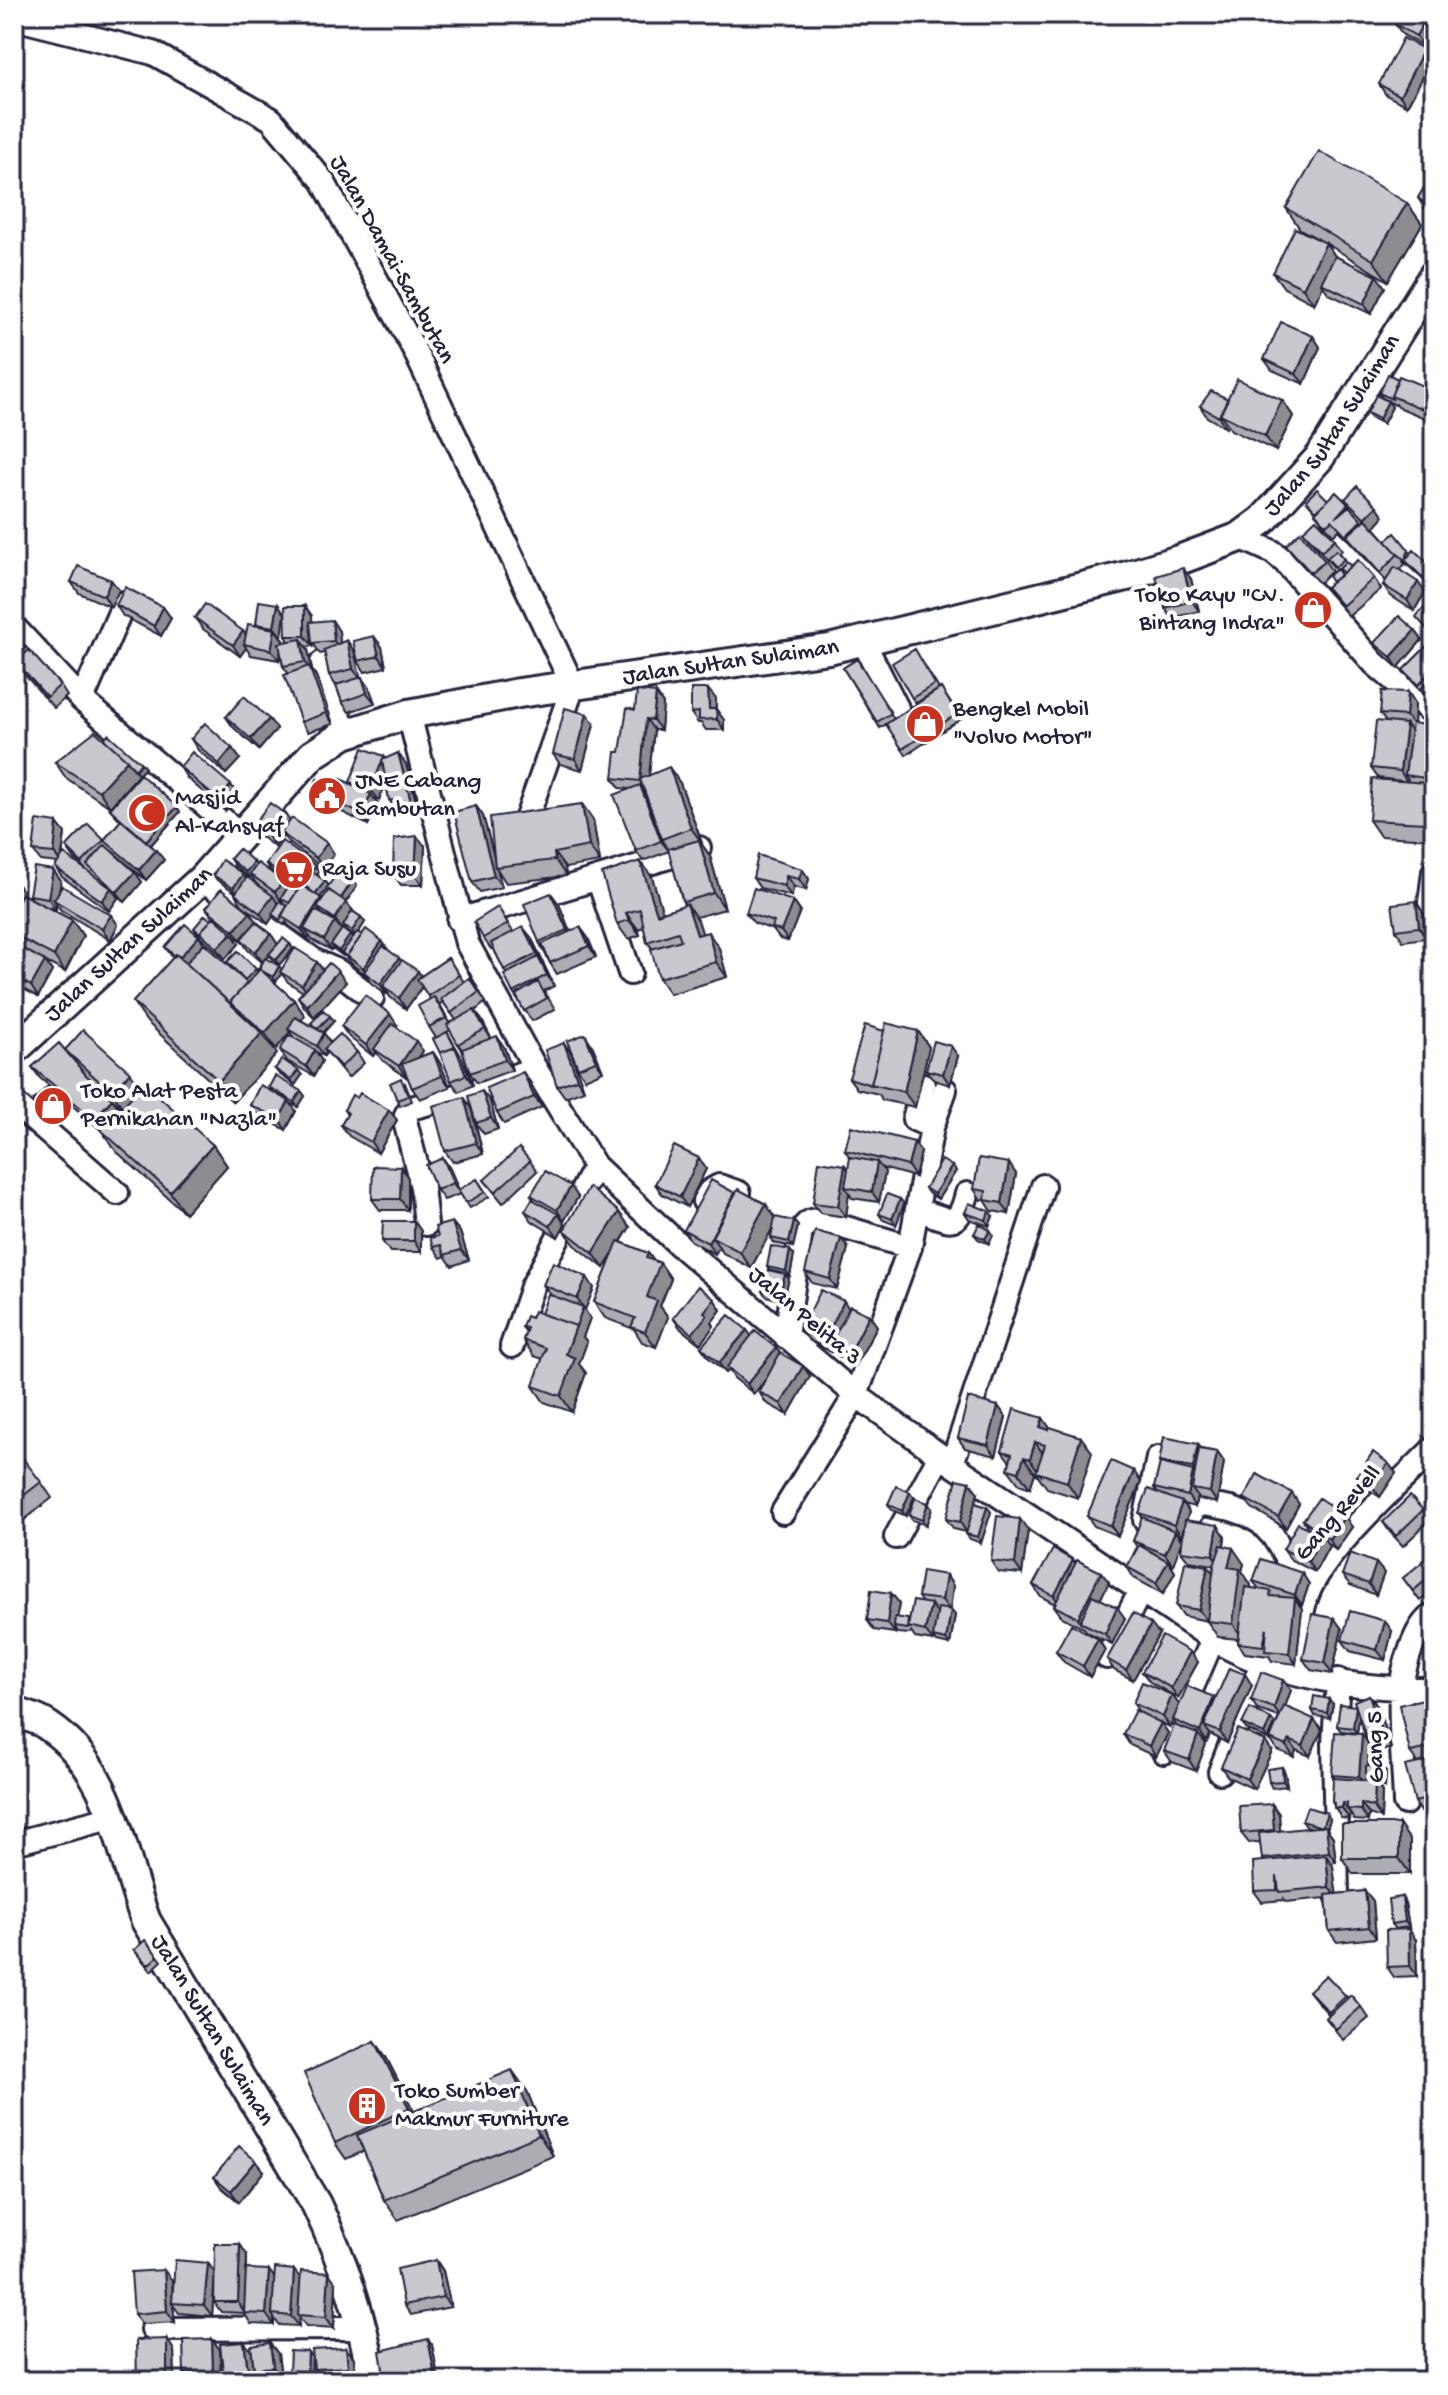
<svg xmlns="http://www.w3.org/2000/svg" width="1448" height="2395" viewBox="0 0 1448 2395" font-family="'Gochi Hand',sans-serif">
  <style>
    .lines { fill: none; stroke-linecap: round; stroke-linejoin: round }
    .minor-casing { stroke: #22223b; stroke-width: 28 }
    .major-casing { stroke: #22223b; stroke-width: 34 }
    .minor { stroke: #fff; stroke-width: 22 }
    .major { stroke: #fff; stroke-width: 28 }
    .wall { fill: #acacb2; stroke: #22223b; stroke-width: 2; fill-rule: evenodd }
    .shaded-wall { fill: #8c8c91; stroke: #22223b; stroke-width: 2 }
    .building { fill: #c8c8cf; stroke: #22223b; stroke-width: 2 }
    .labels { text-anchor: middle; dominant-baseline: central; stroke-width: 8; stroke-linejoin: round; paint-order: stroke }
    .street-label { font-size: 24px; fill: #22223b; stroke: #fff }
    .poi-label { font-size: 24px; fill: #22223b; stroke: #fff; text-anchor: start }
  </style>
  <rect width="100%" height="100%" fill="#fff"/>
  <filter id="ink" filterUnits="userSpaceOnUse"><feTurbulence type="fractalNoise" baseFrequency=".0125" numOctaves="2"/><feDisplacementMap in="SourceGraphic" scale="16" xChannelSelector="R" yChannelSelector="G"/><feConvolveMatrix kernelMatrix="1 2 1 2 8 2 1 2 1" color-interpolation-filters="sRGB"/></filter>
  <g filter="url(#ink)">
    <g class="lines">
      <defs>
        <path id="minor" d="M14,18l139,35 118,66 52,62 91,168 159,337 -49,140
          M1240,537l33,15 12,10 89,101 60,51
          M14,627l68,73 160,136
          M863,641l34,67
          M322,663l23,71
          M82,700l42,-97
          M409,714l58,229 68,125 60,98 82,77 179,152 96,69 261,175c64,39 147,50 221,50
          M598,878l32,95
          M202,879l113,82 23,10 34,27
          M1430,903l4,-31
          M459,920l240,-72
          M923,1085l-9,34 18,8
          M14,1103l103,90
          M704,1201l6,-10 9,-5 20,7
          M917,1210c33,9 40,22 50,-16
          M426,1224l-4,-37 -16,-62v-10l5,-7 67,-18 57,-22
          M786,1337l15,-106c5,-8 9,-11 18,-11l91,27
          M512,1346l20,-59 63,-121
          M952,1464l91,-278
          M783,1512l73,-117 54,-148 22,-120 13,-37
          M1145,1520l13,-62
          M896,1537l44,-82
          M1168,1609l21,-92 7,-10 8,-3 27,5 17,6 13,8 12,13 13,21 29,21
          M1107,1657l34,-67
          M1297,1673c3,-26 1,-56 11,-80 17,-44 91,-109 126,-145
          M1164,1752l49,-113
          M1220,1772l42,-109
          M1405,1803c-1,-37 -6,-75 -4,-112 1,-19 15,-70 33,-76
          M14,1843l100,-26
          M1337,1895l-3,-152 4,-63
          M153,2329l211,-1"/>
        <g id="major">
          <path id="s1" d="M14,1050l188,-171 110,-124 33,-21 64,-20 110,-21 310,-44 298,-73 52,-16 61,-23 23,-17 57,-63 114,-182"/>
          <path id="s2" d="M14,1711c11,5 25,8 34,15 66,44 72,127 98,195l170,283c28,59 46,112 57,177"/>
        </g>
      </defs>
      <use href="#minor" class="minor-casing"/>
      <use href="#major" class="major-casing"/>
      <use href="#minor" class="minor"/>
      <use href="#major" class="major"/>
    </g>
    <path class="wall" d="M1431,14l3,5v8l-11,19 -20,-11 -8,-11z
      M1424,49l8,11 -25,46 -21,-11 -7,-11z
      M1434,171v44l-9,-6 -7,-11z
      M1407,203l15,21 -34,57 -61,-37 8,12 50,31 -14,27 -42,-20 -6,-8 -9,18 -30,-16 -11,-15 45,-34 -18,-10 -14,-21z
      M1434,287v29l-3,-1 -7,-11z
      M1313,336l7,11 -16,37 -32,-14 -8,-11z
      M1398,379l35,11 -1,31 -34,-14 -2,-3 -1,1 -13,-7 -3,-5z
      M1228,399l54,1 11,16 -17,35 -45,-21 -3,-5 -2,3 -19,-11 -7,-11z
      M1388,401l4,6 -9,17 -12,-6 -4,-5z
      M1345,499l39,17 -10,11 12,14 26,12 22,16v13l-4,4 -28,-26 3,4 -5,6 25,22 -11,19 -23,-15 -8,-11 3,-4 -33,-36 -14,-15 -5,5 -12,-12 -6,-11 -10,-12h22l21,6z
      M1303,531l32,8 7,11 -3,3 7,9 5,4 23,12 7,11 -32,27 -23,-29 6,-5 4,-12 -25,-29z
      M1286,545l39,16 7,10 -13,12 -26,-28z
      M1191,579l8,32 -27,7 -7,-10z
      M111,580l8,10 -8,17 -32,-14 -8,-11z
      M278,604l7,10 -4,23 2,3 -1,3 7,-2 -3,-5 19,-30 7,10v5l27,10 1,12 14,8 6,26h2l7,10 6,16 -26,9 -7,-10 -6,-16 -7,-11 -4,-22 -5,1 -7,-11v3l-7,1 2,3 4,20 4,6 17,48 -25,8 -7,-10 -13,-49 -5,-7 -3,-14 -1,8 -28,-5 -5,-7 -6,8 -37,-27 -8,-11 51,16 11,-8 -1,-2z
      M116,605l47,2 8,11 -10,18 -38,-20z
      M1322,605l4,5 -15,13 -15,-17z
      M1415,630l7,10 -24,28 -16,-15 -8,-10z
      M14,639l12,8 34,38 7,11 -13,12 -31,-35 -9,-14z
      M1434,639v66l-23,-25 -8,-10z
      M382,647l4,20 -21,5 -7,-11z
      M918,655l21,34 -23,14 -4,-5z
      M857,659l37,60 -14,9 -37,-60z
      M941,688l20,31 -55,36 -20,-31z
      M1408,692l7,11 -1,21 20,2v63l-3,-1 3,4v47l-54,-3 -11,-16 32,-39 -23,-3 -7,-10 15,-46 -6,-8z
      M656,693l7,11 -2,26h-7l-5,45 31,8 22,60 -1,1 9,12 15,53 -29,8 6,17 17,14 8,29 -57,17 -11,-16 -7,-30 -5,-6 -3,-15 -6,2 2,6 -12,4 -11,-15 35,-47 10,35 23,-7 -2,-3 -14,-51 -26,10 -7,-10 -7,-62 -9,-1 -7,-10 22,-68z
      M716,699v10l8,11v10h-18l-5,-7h-3l-7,-10z
      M226,717l43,2 8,10 -18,21 -26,-23z
      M594,724l-12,46 -22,-6 -7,-10z
      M104,739l37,24 4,5 -35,39 -44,-29 -11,-16z
      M191,739l41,9 8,11 -14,15 -28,-24z
      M386,759l20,5 13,48 -22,-2 -8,-10 -3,-20 -7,20 -5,-2 4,6 -10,21 -30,-15 -4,-6 -1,4 -18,-7 -4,-5 24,-10 2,2 16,-3 -3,-3z
      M180,767l51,18 7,11 -13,15 -38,-33z
      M582,804l11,16 7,42 -35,6 1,8 -60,7 -9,-14 5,18 -22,5 -8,-10 4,-76 7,10 12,44z
      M177,807l3,5 -29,33 13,15 -18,20 -34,-29 23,21 7,10 -17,20 -10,-9 3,5 -9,13 -47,-34 -7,-10 3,-4 -17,-2 -8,-10 24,-28 8,10 -3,24 24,13 -13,-13 -7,-10 38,-7 17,-19 -11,-12z
      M290,821l37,22 7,11 -11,14 -34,-25 -6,-7 -8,11 -15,-11 -7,-11z
      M425,846l-2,39h-22l-8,-11z
      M230,859l24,3 2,3 27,16 5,6h6l-25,-18 -3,-5 50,2 3,5 -2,4 8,6 4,5 24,-6 4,6 -11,16 8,10 7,5 4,5 -7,11 4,2 20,6 6,9 33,26 27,-18 16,24 5,-4 17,24 -11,9 16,27 13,9 8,23 -35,13 -7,-10 -8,-23 -12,-20 -3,2 15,26 11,27 -14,7 -8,-11 -15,-43 -7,-11 1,-28 -8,-12 -16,22 -16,-12 -2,-4 -1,1 -16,-11 -6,-9 -11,-8 -10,-11 -1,1 -11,-8 -1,2 -19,-10 -2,-3 -2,2 -19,-13 -3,-4 -2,3 -9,-6 -2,-3 -5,8 -26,-19 -7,-11 1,-1 -19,-13 -4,-5 30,-1 3,5 11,6 -6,-9 -2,2 -15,-13zM328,887l-2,2 2,2 -6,9 -2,-2zM344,927l3,4 7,5 -1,2 -11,-9zM443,1002l13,18 -6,3 -11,-19z
      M802,869l7,10 -3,11 -12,-3 -3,9 -31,-8 -7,-10z
      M14,879l8,12v3l10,5 -3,-4 32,-14 -2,10 52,24 7,10 -8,15 -49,-30 -5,-6v5l-9,-2 25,13 11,16 -18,36 -19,-10 6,9 -14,26 -24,-13z
      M793,901l7,10 -12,30 -8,-2 -7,-9 -19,-7 -8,-10z
      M559,904l11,28 10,-5 8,11 8,19 -39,17 -7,-11 -11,-21z
      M498,907l15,25 18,5 23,49 -10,5 11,18 -23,12 -19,-28 -7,-20 -13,-25 -2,1 -8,-11z
      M206,908l51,14 14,12 6,10h13l3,5 -14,16 -10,-10 -3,4 13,7 2,4 36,-8 6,8 23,12 -32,35 -9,-9 -7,-11 5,-5 -15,-10 -7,-9 -5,9 -6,-3 24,21 11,16 -4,4 13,8 -3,-5 19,-7 4,5 -11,12 8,10 26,9 7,11 -16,15 -21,-26 -3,4 -8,-4 6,9 -8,15 -27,-15 -7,-11 14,-12 -4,-6 -14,17 -8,-7 9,12 -44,48 -86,-80 -14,-20 40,-44 -8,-11 34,-11 5,7 26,24 -3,-5 11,-11 19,20 5,-9 -14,-12 -6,-9v1l-10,-8 7,10 -14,15 -27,-25 -4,-6 19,-10z
      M1423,912l3,26 -23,3 -7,-11z
      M14,1006l10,11 -10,10z
      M397,1025l-1,1 27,25 -4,6 14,-5 7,11 10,24 -30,12 -8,-11 -5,-13 -1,2 -24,-17 -6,-8 -3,4 -24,-19 -8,-11z
      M884,1031h34l11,16 -14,60 -33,-7 -3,-6 -22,-5 -8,-11z
      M564,1043l7,10 13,37 -19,7 -8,-11z
      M592,1045l11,26 -18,8 -7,-11z
      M65,1050l75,37 73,58 14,21 -42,47 -69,-62 -15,-21 21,-23 -10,-8 8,10 -19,21 -61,-52 -8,-11z
      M958,1056l-8,29 -16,-5 -8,-10z
      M275,1069l27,6 -7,10 -16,-11z
      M530,1082l12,25 -38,17 -7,-11z
      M405,1083l7,18 -12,5 -3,-6z
      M269,1087l32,4 4,5 -7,11 -8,-4 6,8 -10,19 -28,-15 -8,-10 23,-13z
      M34,1100l29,2 4,5 -14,14z
      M490,1101l8,28 -14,5 -8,-11 -4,-15 11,46 -30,8 -8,-11 26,-43z
      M344,1110h45l8,10 -19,33 -29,-17 -8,-11 6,-10z
      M845,1150l76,2 -6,25 -33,-9 3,4 -6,30 -27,-4 -3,-5 -3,24 -26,-4 -7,-10 35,-33 2,-12z
      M443,1158l7,11 9,21 18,-11 12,18 -19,11 -10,-14 -16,6 -7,-10z
      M699,1158l7,11 -19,38 -25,-13 -7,-10z
      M530,1161l7,10 -34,32 -19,-23z
      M952,1166l4,5 -18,28 -10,-6 -3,-5z
      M401,1167l7,11v32h-28l-8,-11z
      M1016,1174l-7,40 -17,-3 -7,-11h-4l-7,-11z
      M531,1195l47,2 -14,24 -3,-2 4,5 -7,13 -26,-16 -7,-10 9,-11z
      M900,1199l4,5 -8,21 -13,-5 -4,-6z
      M965,1213l28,3 -4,10 -20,-7z
      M775,1217l23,9 -5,21 -19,-4 -3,-5 2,-11 -22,41 -28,-15 -4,-6 -4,7 -24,-13 -7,-11z
      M414,1221l7,10v21h-31l-8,-11z
      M452,1222l8,10 9,28 -17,6 -7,-10 -4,2 -8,-11 5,-11z
      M630,1227l-9,15 27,11 6,7 6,3 11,16 -11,27 8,11 -12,30 -14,-5 -8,-13 -29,-11 -11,-16 19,-48 -9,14 -29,-23 -11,-15z
      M990,1230l3,5 -4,9 -11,-5 -4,-5z
      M848,1248l-11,41 -25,-6 -7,-11z
      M794,1255l-4,21 -4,-1 3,4 -6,22 -17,-5 -4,-5 7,-21 -2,-3z
      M543,1285l51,3 -10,22 6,8 -7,19 4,5 -8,22 7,9 -14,39 -28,-10 -11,-16 10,-27 -9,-3 -11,-16 3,-8 -4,-5 9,-9 10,-4 10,-19z
      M714,1299l7,11 -9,12 2,4 -14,18 -19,-15 -8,-11z
      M869,1315l8,11 -21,39 -18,-9 -5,-7 -2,3 -22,-12 -8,-11z
      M751,1336l25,12 4,6 30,22 -22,39 -22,-12 -7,-11 6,-10 -11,12 -20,-16 -5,-8 -3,3 -17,-15 -8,-11z
      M998,1406l8,11 -10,39 -31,-8 -7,-10z
      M1043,1418l6,10 43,24 -14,46 -31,-10 -10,-14 -2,-1 -5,15 -11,-4 -11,-15 2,-7 -8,-11z
      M1198,1444l3,5 16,3 7,10 -7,41 -17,-4 -3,-3 -2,11 -12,-3 6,8 -3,9 39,15 -1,10 20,18 -2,7 9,14v3l8,1 -6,-8 56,3 -7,21 -3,-1 3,5 -6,55 -24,-3 -3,-5 -24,-3 -7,-10v-4l-20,-2 -11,-16 -23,-5 -8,-10 37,-33 1,-8 -25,-4 -8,-10 4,-25 -4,10 -4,-2 -4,31 -3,-1 5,8 -12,22 -29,-16 -7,-11 10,-20 -4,-6 10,-23 -4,-5 19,-20 -4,-5 6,-24 -1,-2z
      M14,1449l27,33 11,16 -38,30z
      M1388,1463l8,10 -16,24 -16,-10 -7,-11z
      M1141,1482l-23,54 -24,-10 -7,-10z
      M978,1493l-3,10 12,4 4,5 -10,31 -11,-4 -4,-5v-2l-12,-3 -8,-10z
      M914,1497l-8,19 -14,-6 -4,-6z
      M1244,1498l55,6 -13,24 -34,-20z
      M932,1509l-6,16 -14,-5 -3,-5z
      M1423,1510l7,10 -27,26 -13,-14 -7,-10z
      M1303,1520l49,7 -16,23 -9,-7 2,3 -14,26 -24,-12 -8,-11 26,-20z
      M1028,1530l-6,44 -24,-2 -7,-11z
      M1076,1563l33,19 -9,17 25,19 -13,26 -25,-12 -3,-4 -22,-11 -8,-11 1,-2 -15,-8 -7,-11z
      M1376,1563l8,10 -8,22 -26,-10 -8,-10z
      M1434,1569v21l-14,11 -17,-23z
      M946,1575l7,11 -3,24 5,5 -5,30 -13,-3 -4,-4v3l-18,-3 -4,-6 -1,2 -13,-1 -2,-3v3l-21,-3 -7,-10 24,-27 8,10 -2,15 12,3 13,-18 -4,-6z
      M1334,1618l8,11 -10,45 -21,-4 -8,-11z
      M1392,1631l-7,29 -35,-9 -8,-11z
      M1159,1634l-26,46 -19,-10 -7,-11z
      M1098,1639l7,11 -15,27 -26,-15 -8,-11z
      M1190,1652l8,10 -20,36 -28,-16 -8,-10z
      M1252,1685l-25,58 -17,-9 -3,8 -4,-1 3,3 -10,27 -24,-9 -8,-11 12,-26 -3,-4 -3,6 -9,-4 7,10 -12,24 -26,-12 -7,-11 16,-22 -6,-9 39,-8 7,10 37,-6z
      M1291,1690l-6,17 37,23 -12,26 -14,-6 -2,7 -17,-7 -7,-11 9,-22 -21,-7 -7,-10z
      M1369,1695l8,11 14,42 -16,5 -6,-8 -1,21 18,6 -1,15h-6l3,5 -1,26 -12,-4 -1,7 -14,-1 -4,-7 -1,6 -8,-1 -9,-16 2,-23 -2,-4 35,-34 -8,-24 -2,16 -16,-2 -4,-5 18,-20z
      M1423,1699l8,10 3,15v35l-16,4 -8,-11z
      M1333,1704l-3,14 -15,-2 -3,-6z
      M1271,1719l4,5 -7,16 -22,-11 -4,-5z
      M1272,1751l-18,38 -26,-12 -7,-10z
      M1428,1761l6,8v40l-12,4 -7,-11z
      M1282,1767l3,6 2,13 -15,2 -3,-6z
      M1272,1804l7,10 1,17 32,-3 -6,-2 -4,-5 28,-2 -3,10 6,8 3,25 -5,1 2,3 3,28 29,-3 8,10 3,37 -39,4 -8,-11 -3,-33 -40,4 -2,-3v1l-22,2 -8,-11 9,-30 -3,-19 -11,1 -8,-10z
      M1410,1840v34h-57l-11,-16z
      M1402,1897l3,6 4,24 -14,2 -4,-5z
      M1416,1940l1,36 -23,1 -7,-10z
      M134,1950l24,6 4,5 -11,10z
      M1309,1991l37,5 2,3 13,8 8,11 -26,22 -17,-22 3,-3 -12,-14z
      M375,2041l11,16 28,55 113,-21 26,65 -155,64 -14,-20 -20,-49 -18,8 -11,-16z
      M256,2161l8,10 -25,31 -18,-15 -7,-10z
      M247,2255v14l27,9h27l35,5 -2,45 -28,-2 -7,-9v9l-20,-1 -5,-7v7l-23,-1 -7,-11 -23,-1 -7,-10v-14l-2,28 -33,-3 -6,-8 2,17 -33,2 -8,-10 38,-34 1,12 35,-29 6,9z
      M436,2260l7,11 8,36 -40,8 -7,-10z
      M212,2339l8,11 1,31h-31l-6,-8z
      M244,2342l8,10 3,28h6l-7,-11 16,-26 8,11 3,23 -3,1 3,3h-57z
      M174,2350l1,31h-37l-1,-2z
      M308,2352l4,5 -1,21h-2l3,3h-4l-16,-5 -3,-5z
      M354,2358l1,19h-2l2,4h-40l2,-6 -3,-6z"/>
    <path class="shaded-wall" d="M1428,14h3l3,5v8l-11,19 -7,-10z
      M1424,49l8,11 -25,46 -7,-10z
      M1407,203l15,21 -34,57 -15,-21z
      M1326,243l11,16 -16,24 2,3 -9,18 -11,-16z
      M1377,276l8,11 -14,27 -7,-10z
      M1313,336l7,11 -16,37 -8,-10z
      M1433,390l1,26 -2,5 -7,-11z
      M1282,400l11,16 -17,35 -11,-15z
      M1388,401l4,6 -9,17 -4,-5z
      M1221,415l7,10 -2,3 -7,-11z
      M1377,506l7,10 -11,13 -8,-11z
      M1183,568l8,11 8,32 -7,-10z
      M1434,572v10l-4,4 -4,-5z
      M111,580l8,10 -8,17 -7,-11z
      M1418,582l7,10 -11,19 -7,-11z
      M278,604l7,10 -3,23 -8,-10z
      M305,606l7,10 1,30 -8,-10z
      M163,607l8,11 -10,18 -7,-10z
      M332,620l7,11 2,21 -7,-11z
      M1434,620v11l-3,4 -4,-6z
      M275,629l8,11 -4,20 -8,-10z
      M1415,630l7,10 -24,28 -7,-11z
      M243,631l8,11 -7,2 2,4 -6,8 -7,-11z
      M374,636l8,11 4,20 -7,-11z
      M301,639l7,11 4,20 4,6 17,48 -7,-11 -16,-44 -5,-7z
      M347,640l7,11 7,28 -8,-10z
      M362,677l7,10 6,16 -8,-10z
      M708,689l8,10v20l-7,-10z
      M1408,692l7,11 -1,23 -8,-10z
      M656,693l7,11 -2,26 -8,-10z
      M716,709l8,11v10l-7,-11z
      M587,714l7,10 -12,46 -7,-11z
      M269,719l8,10 -18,21 -8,-11z
      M646,719l8,11 -7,62 -7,-11z
      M1406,724l7,11 -8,40 3,4 -1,3 -7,-11z
      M232,748l8,11 -14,15 -7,-10z
      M398,753l8,11 13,48 -8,-10z
      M384,756l7,11 -12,33 -8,-10z
      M127,760l11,15 -28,32 -11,-16z
      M141,763l4,5 -7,7 -3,-5z
      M669,767l11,16 22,60 -11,-15z
      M1427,783l7,9v45l-9,-14z
      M231,785l7,11 -13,15 -7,-11z
      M640,785l7,10 15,44 7,12 -8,-10z
      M335,786l4,5 -8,9 3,4 -1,4 -4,-6z
      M371,794l7,10 -10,21 -7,-11z
      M582,804l11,16 7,42 -11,-16z
      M476,806l7,10 19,71 -8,-11z
      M177,807l3,5 -30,34 -4,-5z
      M285,814l7,10 -11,9 2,3 -8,11 -7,-11z
      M57,823l8,10 -4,30 -7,-10z
      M417,836l8,10 -2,39 -8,-10z
      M699,840l11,16 15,53 -11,-16z
      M327,843l7,11 -11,14 -7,-10z
      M156,850l8,10 -18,20 -7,-10z
      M554,853l11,15 1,8 -11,-16z
      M640,861l12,16 16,52 -11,-15z
      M254,862l4,5 -9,11 -3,-6z
      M316,866l3,5 -12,17 -2,-2 2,3 -8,-1z
      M802,869l7,10 -3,11 -7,-11z
      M53,870l8,11 -4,21 -3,-2 2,4v5l-8,-11z
      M135,872l7,10 -17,20 -8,-10z
      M243,874l3,5 -9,15 -4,-6z
      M786,876l8,11 -3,9 -7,-10z
      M14,879l8,12 -7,40 -1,-2z
      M353,880l4,6 -11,16 8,10 -12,18 -7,-11 6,-20z
      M283,881l8,10 -10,7 2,3 -1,2 -7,-11z
      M325,881l4,5 -10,13 -4,-5z
      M111,888l7,10 -9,13 -7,-10z
      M551,893l8,11 15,37 -7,-11z
      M273,896l7,10 -12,18 -8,-11z
      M321,898l7,11 -11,-2 7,9 -20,13 6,8 -2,2 -7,-10z
      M793,901l7,10 -12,30 -7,-10z
      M1416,901l7,11 3,26 -7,-11z
      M687,904l11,16 10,31 -11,-16z
      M250,912l7,10 -15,20 -8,-11z
      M626,913l12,16 2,6 -11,-15z
      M111,915l7,10 -8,15 -8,-11z
      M361,917l4,5 -9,15 -4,-6z
      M72,920l11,16 -18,36 -11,-16z
      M335,921l7,10 -11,14 2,3 -2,2 -7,-10z
      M523,927l8,10 13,27 -7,-10z
      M580,927l8,11 8,19 -7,-11z
      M708,932l11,16 8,29 -11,-15z
      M232,933l7,11 -14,15 -8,-11z
      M271,934l7,11 -15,17 -8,-10z
      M350,935l4,5 -12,13 1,3 -4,-5z
      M199,936l7,10 -17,20 -11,-7z
      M382,941l7,10 -21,25 -5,-8z
      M290,944l3,5 -14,16 -3,-5z
      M538,957l7,10 9,19 -7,-11z
      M399,958l7,10 -23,18 5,7 -1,1 -7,-10z
      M45,961l7,10 -14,26 -7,-11z
      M317,962l7,10 -14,24 -8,-11z
      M279,966l4,5 -7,11 -3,-5z
      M338,971l8,11 -32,35 -7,-11z
      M418,971l7,11 -19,27 -7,-11z
      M434,997l8,11 11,21 -7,-11z
      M294,1000l11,16 -14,15 -3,-2 2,3 -14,17 -11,-16z
      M474,1010l8,10 10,20 -7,-11z
      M390,1014l7,11 -20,26 -3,-2 2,3 -3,4 -7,-11z
      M330,1016l4,5 -13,14 -4,-6z
      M918,1031l11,16 -14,60 -11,-15z
      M447,1032l15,26 11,27 -7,-10z
      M262,1033l15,21 -44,48 -14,-21z
      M324,1033l7,11 -7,12 -7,-10z
      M585,1034l7,11 11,26 -7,-10z
      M497,1036l7,11 8,23 -7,-10z
      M416,1041l7,10 -17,26 -7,-11z
      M564,1043l7,10 13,37 -7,-11z
      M951,1046l7,10 -8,29 -7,-11z
      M315,1050l7,11 -8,15 -8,-10z
      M433,1052l7,11 10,24 -8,-11z
      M298,1070l4,5 -7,10 -4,-5z
      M130,1072l11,16 -18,20 -11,-15z
      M523,1072l7,10 12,25 -8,-10z
      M301,1091l4,5 -7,11 -4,-5z
      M482,1091l8,10 8,28 -7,-11z
      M464,1097l7,11 12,46 -7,-11z
      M112,1099l8,10 -19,21 -7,-11z
      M289,1101l7,10 -10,19 -7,-11z
      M389,1110l8,10 -19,33 -7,-11z
      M914,1142l7,10 -6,25 -7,-11z
      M213,1145l14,21 -42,47 -15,-21z
      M443,1158l7,11 10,24 -7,-10z
      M699,1158l7,11 -19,38 -7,-10z
      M877,1162l8,10 -6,30 -7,-10z
      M1009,1163l7,11 -7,40 -7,-11z
      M845,1165l7,11 -7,11 4,6 -3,24 -8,-11z
      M952,1166l4,5 -18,28 -4,-5z
      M401,1167l7,11v32l-8,-11z
      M571,1186l7,11 -14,24 -7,-11z
      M900,1199l4,5 -8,21 -4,-6z
      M766,1204l11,16 -26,48 -11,-16z
      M989,1211l4,5 -4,10 -3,-6z
      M619,1212l11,15 -26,41 -11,-15z
      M558,1214l7,10 -7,13 -8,-11z
      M414,1221l7,10v21l-7,-11z
      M794,1221l4,5 -5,21 -4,-5z
      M452,1222l8,10 9,28 -8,-10z
      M990,1230l3,5 -4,9 -4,-5z
      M712,1237l7,10 -4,7 -7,-11z
      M841,1238l7,10 -11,41 -7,-10z
      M790,1250l4,5 -4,21 -4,-5z
      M648,1253l10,14 2,-4 11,16 -11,27 8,11 -12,30 -11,-15 2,-35 -1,-39z
      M785,1274l4,5 -6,22 -3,-6z
      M587,1277l7,11 -9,22 -8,-11z
      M714,1299l7,11 -9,12 2,4 -14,18 -8,-10 12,-22z
      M844,1301l7,11 -21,33 3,4 -2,3 -7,-11z
      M583,1307l7,11 -7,19 4,5 -8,22 7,9 -14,39 -11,-16 5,-42z
      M869,1315l8,11 -21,39 -7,-10z
      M747,1330l8,11 -28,26 2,3 -3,3 -7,-10z
      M776,1348l7,10 -29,36 -7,-10z
      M803,1366l7,10 -22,39 -7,-11z
      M998,1406l8,11 -10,39 -8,-11z
      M1043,1418l11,16 -14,-7z
      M1081,1437l11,15 -14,46 -11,-16z
      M1035,1442l11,16 -5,17 -11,-16z
      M1198,1444l7,10 -4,25 -8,-11z
      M1217,1452l7,10 -7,41 -7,-11z
      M1024,1457l11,16 -5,15 -11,-16z
      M1388,1463l8,10 -16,24 -8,-11z
      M1134,1471l7,11 -23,54 -7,-10z
      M1193,1471l8,11 -9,7 5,7 -2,11 -7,-11z
      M970,1482l8,11 -11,40 -7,-11z
      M910,1492l4,5 -8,19 -4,-5z
      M1292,1493l7,11 -13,24 -8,-11z
      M1182,1502l7,10 -8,24 -7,-11z
      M928,1503l4,6 -6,16 -4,-5z
      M987,1507l4,5 -10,31 -3,-6z
      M1345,1516l7,11 -16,23 -7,-11z
      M1020,1519l8,11 -6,44 -7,-10z
      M1218,1525l7,11 -4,30 -8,-11z
      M1175,1531l7,10 -9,24 -8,-11z
      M1322,1535l7,11 -14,26 -7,-10z
      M1233,1548l11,16 -2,7 9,14 -7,55 -11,-16 -5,-57z
      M1073,1560l8,11 -20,36 -7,-11z
      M1168,1561l7,11 -12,22 -7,-11z
      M1376,1563l8,10 -8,22 -7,-11z
      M1208,1566l8,11 -9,44 -8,-11z
      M1101,1572l8,10 -21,43 -6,-2 -4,-5z
      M1302,1573l7,11 -7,21 -7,-10z
      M946,1575l7,11 -3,25 -8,-11z
      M891,1593l8,10 -4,25 -1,-1 1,3v3l-8,-10z
      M1295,1598l7,11 -6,55 -7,-11z
      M931,1604l7,11 -5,26 -8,-10z
      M1117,1607l8,11 -13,26 -7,-10z
      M951,1610l4,5 -5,30 -4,-5z
      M1334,1618l8,11 -10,45 -7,-11z
      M1385,1621l7,10 -7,29 -8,-10z
      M1151,1624l8,10 -26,46 -7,-10z
      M1098,1639l7,11 -15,27 -7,-11z
      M1190,1652l8,10 -20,36 -7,-10z
      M1245,1674l7,11 -25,58 -7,-11z
      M1283,1680l8,10 -10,28 -7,-10z
      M1172,1695l8,11 -10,21 -7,-10z
      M1369,1695l8,11 14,42 -8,-11z
      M1214,1697l8,11 -18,18 6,8 -3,8 -7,-10z
      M1329,1699l4,5 -3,14 -3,-5z
      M1423,1699l8,10 3,15v22z
      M1356,1706l4,5 -3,22 -4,-5z
      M1271,1719l4,5 -7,16 -4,-6z
      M1314,1719l8,11 -12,26 -7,-10z
      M1161,1723l7,10 -12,24 -7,-11z
      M1198,1734l8,10 -10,27 -7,-11z
      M1362,1734l7,11 -2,43 -8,-11z
      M1289,1740l7,10 -2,7 -8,-11z
      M1265,1741l7,10 -18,38 -7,-10z
      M1428,1761l6,8v14z
      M1282,1767l3,6 2,13 -4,-5z
      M1382,1767l4,5 -1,15 -4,-5z
      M1375,1781l7,11 -1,26 -7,-11z
      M1342,1803l8,10 -1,6 -7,-11z
      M1361,1803l8,11 -1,7 -7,-11z
      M1272,1804l7,10 2,27 -7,-11z
      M1327,1813l3,6 -3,10 6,8 3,25 -7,-10 -7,-25z
      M1399,1824l11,16v34l-11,-16z
      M1326,1855l7,11 4,31 -8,-10z
      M1365,1891l8,10 3,37 -7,-11z
      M1402,1897l3,6 4,24 -4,-5z
      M1409,1929l7,11 1,36 -7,-10z
      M375,2041l11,16 34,66 -11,-15z
      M512,2070l15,21 26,65 -14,-21z
      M256,2161l8,10 -25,31 -8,-11z
      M240,2244l7,11 -2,58 -7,-11z
      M436,2260l7,11 8,36 -8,-10z
      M208,2263l7,10 -3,43 -8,-11z
      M164,2270l8,10 1,23h-1l1,2 2,17 -8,-11z
      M269,2270l7,10 -4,34 2,4v7l-8,-11z
      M294,2270l8,10 -3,46 -8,-10z
      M329,2273l7,10 -2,45 -8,-11z
      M167,2339l7,11 1,31h-6l-2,-2z
      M212,2339l8,11 1,31h-2l-6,-8z
      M428,2339l4,5 7,37h-3z
      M244,2342l8,10 3,29h-4l-2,-4z
      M270,2343l8,11 3,23 -8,-10z
      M346,2348l8,10 1,19 -7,-10z
      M308,2352l4,5 -1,21 -4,-6z
      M348,2371l7,10h-6z"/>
    <path class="building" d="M1400,14h28l-12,22 -21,-12z
      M1403,38l21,11 -24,47 -21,-12z
      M1319,151l88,52 -34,57 -87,-52z
      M1434,171v36l-2,2 -14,-11z
      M1295,228l31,15 -23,45 -30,-15z
      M1335,256l42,20 -13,28 -43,-21z
      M1430,286l4,1v21l-10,-4z
      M1281,322l32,14 -17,38 -32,-15z
      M1388,374l10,5 -7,17 1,3 -13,-6z
      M1399,376l34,14 -8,20 -34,-14z
      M1237,379l45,21 -17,36 -45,-22z
      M1211,391l17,8 -9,18 -19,-11z
      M1376,395l12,6 -9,18 -12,-6z
      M1357,486l20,20 -12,12 -20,-19z
      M1317,489l11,11 -12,11 -10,-11z
      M1336,492l12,12 -12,13 13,-11 13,14 -16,15 -14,-15 -6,5 -11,-12z
      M1316,519l19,20 -13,12 -19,-20z
      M1366,519l32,35 -18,19 -33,-37z
      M1300,532l25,29 -14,12 -25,-28z
      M1395,533l14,17 -4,10 9,-10 20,19v3l-8,9 -21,-21 -7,-6 -12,-13z
      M1336,550l8,9 -9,8 -8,-9z
      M1358,560l16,18 -32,28 -16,-19z
      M1346,562l5,4 -8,7 -4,-4z
      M78,566l33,14 -7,16 -33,-14z
      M1395,567l23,15 -11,18 -24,-15z
      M1183,568l9,33 -27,7 -9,-32z
      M1337,569l4,6 -9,7 -4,-6z
      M125,587l38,20 -9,19 -38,-21z
      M1312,592l10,13 -15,13 -11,-12z
      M259,601l19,3 -4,23 -18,-3z
      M205,604l38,27 -10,14 -38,-27z
      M285,606h20v30h-19z
      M1423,608l11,7v5l-7,9 -11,-12z
      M1399,616l16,14 -24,27 -17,-14z
      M332,620l2,21 -22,2 -2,-21z
      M248,624l27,5 -4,21 -27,-6z
      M374,636l5,20 -21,5 -5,-20z
      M17,637l9,10 -12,10v-18z
      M301,639l4,23 -22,4 -4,-23z
      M1434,639v30l-16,16 -15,-15z
      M347,640l6,29 -24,6 -5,-25z
      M915,649l20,35 -23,14 -20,-35z
      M29,650l31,35 -13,12 -31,-35z
      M857,659l34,54 -14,9 -34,-54z
      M309,666l17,47 -25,9 -17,-47z
      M1434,674v27l-13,-12z
      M362,677l5,16 -25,9 -6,-17z
      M941,688l16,26 -55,35 -16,-25z
      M691,689h17l1,20h7l1,10 -18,1v-8l-8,1z
      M637,691l19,2 -3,27 -7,-1 -6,62 -27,-3 3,-26h4l7,-44 8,2z
      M1382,691l26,1 -2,24 -26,-2z
      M244,696l25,23 -18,20 -25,-22z
      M565,708l22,6 -12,45 -22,-5z
      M1376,721l30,3 -6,47 -29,-3z
      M205,723l27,25 -13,16 -28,-25z
      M1412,723l22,3v42l-2,11 -27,-4z
      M95,731l32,29 -28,31 -44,-29z
      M108,734l33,29 -6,7 -8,-10 -23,-21z
      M363,748l21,8 -13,34 -21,-8z
      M192,752l39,33 -13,15 -38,-33z
      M398,753l13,49 -22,-2 -7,-40z
      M669,767l22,61 -29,11 -22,-60z
      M140,774l37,33 -31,34 -36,-32z
      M317,779l18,7 -6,16 -18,-6z
      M341,779l30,15 -10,20 -30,-14z
      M1372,779l55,4 -2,40 -56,-3z
      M640,785l21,56 -25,10 -22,-56z
      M270,803l15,11 -17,22 -15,-11z
      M582,804l7,42 -35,7 1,7 -60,7 -5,-50z
      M476,806l18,70 -22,6 -18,-70z
      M292,818l35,25 -11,15 -35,-25z
      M37,820l20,3 -3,30 -21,-2z
      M121,820l35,30 -17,20 -35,-30z
      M88,824l16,16 -22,23 -16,-16z
      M417,836l-2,39 -22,-1 1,-35z
      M699,840l15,53 -31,9 -15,-53z
      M282,841l34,25 -17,22 -33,-24z
      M105,845l30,27 -18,20 -30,-27z
      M239,849l15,13 -8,10 -16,-13z
      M64,854l47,34 -9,13 -47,-34z
      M758,855l44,14 -3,10 -13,-3 -2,10 -31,-8z
      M222,860l21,14 -10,14 -20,-13z
      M640,861l17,53 30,-10 10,31 11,-3 8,30 -57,16 -8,-29 30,-9 -3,-8 -31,10 -7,-33 -14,4 3,7 -12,4 -15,-50z
      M258,863l25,18 -8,11 -25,-18z
      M34,867l19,3 -5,28 -19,-3z
      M339,871l14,9 -12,18 -15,-9z
      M314,873l11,8 -10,13 -10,-8z
      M247,877l26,19 -13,17 -25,-19z
      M290,884l8,6 -9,13 -8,-5z
      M301,885l20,13 -20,31 -20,-13z
      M62,886l49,29 -9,14 -48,-29z
      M754,888l39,13 -12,30 -9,-3 2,-6 -28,-9z
      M221,889l29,23 -16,19 -28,-23z
      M329,890l17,12 -11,17 -18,-12z
      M551,893l16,37 -28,12 -15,-38z
      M22,894l50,26 -18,36 -40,-21v-27z
      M280,901l7,5 -7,14 -8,-6z
      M1416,901l3,26 -23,3 -4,-26z
      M498,907l10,17 -25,14 -9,-16z
      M315,910l20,11 -11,19 -20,-11z
      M352,911l9,6 -9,14 -9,-5z
      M205,915l6,5 -11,12 2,3 -8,-7z
      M214,917l18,16 -15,15 -17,-16z
      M256,922l15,12 -16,18 -14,-13z
      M185,924l14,12 -19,21 -4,-3 -1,2 -10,-9z
      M523,927l14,27 -33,16 -13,-27z
      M580,927l9,19 -39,17 -8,-19z
      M342,929l8,6 -11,16 -8,-6z
      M366,929l16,12 -19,27 -16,-12z
      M357,932l5,3 -15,21 2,2 -7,-5z
      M283,938l7,6 -14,16 -7,-6z
      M204,943l43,40 -17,19 2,3 -46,-42z
      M14,944l31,17 -14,25 -17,-9z
      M383,946l16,12 -19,26 -16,-12z
      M295,948l22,14 -15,23 -22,-13z
      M238,951l18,18 -11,11 -18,-18z
      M176,954l86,79 -43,48 -86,-79z
      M538,957l9,18 -34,18 -9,-18z
      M265,958l14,8 -6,11 -14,-8z
      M448,958l11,17 -31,21 -11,-17z
      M402,960l16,11 -19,27 -16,-12z
      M329,963l9,8 -31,35 -9,-9z
      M260,969l34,31 -29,33 -35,-31z
      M469,978l10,14 -28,21 -10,-14z
      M538,982l9,16 -23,13 -8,-16z
      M365,995l25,19 -24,31 -25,-19z
      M434,997l12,21 -17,9 -11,-21z
      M14,1006l6,6 -6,6z
      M323,1010l7,6 -13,13 -6,-6z
      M474,1010l11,19 -27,15 -11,-19z
      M295,1017l29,16 -7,13 -29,-17z
      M886,1023l32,8 -14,61 -33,-8z
      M392,1024l24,17 -17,25 -25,-17z
      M865,1025l19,6 -13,54 -22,-7z
      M83,1030l47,42 -18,21 -47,-43z
      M447,1032l8,15 -15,6 -7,-14z
      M340,1034l17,18 -16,15 -17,-18z
      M585,1034l11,27 -18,7 -11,-27z
      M289,1035l26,15 -9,16 -26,-16z
      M497,1036l8,24 -35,13 -8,-24z
      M934,1041l17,5 -8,28 -17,-4z
      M59,1043l27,32 26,24 -18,20 -62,-52z
      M564,1043l13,36 -20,7 -12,-36z
      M455,1047l11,28 -15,6 -11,-28z
      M433,1052l9,24 -30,12 -10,-24z
      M282,1059l16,11 -7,10 -16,-11z
      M523,1072l11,25 -37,16 -11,-25z
      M275,1076l26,15 -7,11 -25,-15z
      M401,1078l7,18 -11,4 -7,-17z
      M144,1083l69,62 -43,47 -69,-62z
      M260,1085l29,16 -10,18 -29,-14z
      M48,1086l15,16 -13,13 -16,-15z
      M482,1091l9,27 -15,5 -8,-27z
      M360,1093l29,17 -18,32 -30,-17 7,-12 -4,-3 8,-15 5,3z
      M464,1097l12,46 -31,8 -12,-45z
      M851,1126l63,16 -6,24 -63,-16z
      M674,1146l25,12 -19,39 -25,-13z
      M519,1148l11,13 -35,31 -11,-12z
      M850,1157l27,5 -5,30 -27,-5z
      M443,1158l10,25 -16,7 -11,-25z
      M979,1158l30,5 -7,40 -17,-3 1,-9 -12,-2z
      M942,1160l10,6 -18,28 -9,-6z
      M819,1161l26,4 -7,41 -25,-3z
      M373,1166l28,1 -1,32h-28z
      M545,1171l26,15 -14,24 -26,-15z
      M477,1179l8,13 -19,11 -8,-13z
      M711,1180l24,13 -27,50 -24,-13z
      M589,1187l30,25 -26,41 -29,-23z
      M738,1189l28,15 -26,48 -28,-15z
      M887,1194l13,5 -8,20 -13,-5z
      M532,1199l26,15 -8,12 -25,-15z
      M969,1203l20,8 -3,9 -21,-7z
      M775,1217l19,4 -5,21 -18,-4z
      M383,1221h31v20h-32z
      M452,1222l9,28 -17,5 -3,-10 -8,2 -3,-9 8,-2 -3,-9z
      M979,1224l11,6 -5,9 -11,-5z
      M815,1231l26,7 -11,41 -25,-7z
      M618,1241l30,12 -2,5 14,5 -13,34 10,4 -12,31 -14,-5 4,-9 -41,-16z
      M771,1246l19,4 -4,21 -19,-4z
      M553,1262l34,15 -10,22 -34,-14z
      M768,1270l17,4 -5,21 -18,-4z
      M698,1286l16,13 -10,13 3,3 -15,19 -19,-16z
      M821,1290l23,11 -20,40 -23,-12z
      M548,1294l35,13 -7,19 -35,-12z
      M850,1306l19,9 -20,40 -19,-10z
      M534,1311l42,15 -10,28 9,4 -14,38 -28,-10 13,-38 -23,-8 4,-12 -5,-1 4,-11 5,2z
      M729,1315l18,15 -28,33 -18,-16z
      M755,1331l21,17 -29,36 -20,-17z
      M780,1353l23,13 -22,38 -22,-12z
      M968,1398l30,8 -10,39 -30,-7z
      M1014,1409l29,9 -3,9 8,3 2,-3 31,10 -14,45 -31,-10 9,-27 -10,-3 -5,17 -6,-2 -5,15 -11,-3 4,-15 -10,-3z
      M1164,1437l34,7 -5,24 -34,-6z
      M15,1448l26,34 -27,21v-54z
      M1199,1449l18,3 -7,40 -18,-3z
      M1373,1452l15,11 -16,23 -15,-10z
      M1111,1461l23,10 -23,55 -24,-10z
      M1160,1463l33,8 -5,25 -34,-8z
      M1257,1474l35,19 -14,24 -34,-19z
      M957,1479l13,3 -10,40 -14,-3z
      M896,1486l14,6 -8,19 -14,-7z
      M1148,1489l34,13 -8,23 -35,-12z
      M1410,1496l13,14 -27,26 -13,-14z
      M915,1498l13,5 -6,17 -13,-5z
      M1319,1498l26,18 -16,23 -26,-19z
      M975,1503l12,4 -9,30 -12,-3z
      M997,1516l23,3 -5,45 -24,-3z
      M1142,1517l33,14 -10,23 -32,-13z
      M1185,1520l33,5 -5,30 -32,-4z
      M1298,1523l24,12 -14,27 -25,-13z
      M1139,1545l29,16 -12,22 -29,-16z
      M1221,1545l12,3 -5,19 12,2 -7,55 -26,-3 7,-55z
      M1053,1549l20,11 -19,36 -21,-11z
      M1350,1553l26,10 -7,21 -27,-9z
      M1261,1559l41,14 -7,22 -42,-14z
      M1426,1559l8,10v4l-21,18 -10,-13z
      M1077,1560l24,12 -23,46 -24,-12z
      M1185,1562l23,4 -9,44 -23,-4z
      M922,1571l24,4 -4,25 -24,-3z
      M1245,1587l26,4 -1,5 25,2 -6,55 -24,-2 2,-23 -4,18 -25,-3z
      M871,1590l20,3 -4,30 -20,-3z
      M1092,1595l25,12 -12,27 -25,-12z
      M913,1601l18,3 -6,27 -17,-4z
      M938,1608l13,2 -5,30 -13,-3z
      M1350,1611l35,10 -8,29 -35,-10z
      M1133,1613l18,11 -25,46 -19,-11z
      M1312,1614l22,4 -9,45 -22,-4z
      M895,1617l13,2 -1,10 -13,-2z
      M1071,1624l27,15 -15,27 -27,-15z
      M1162,1636l28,16 -19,36 -29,-16z
      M1229,1668l16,6 -25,58 -16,-6z
      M1261,1672l22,8 -9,28 -23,-8z
      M1142,1682l30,13 -9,22 -30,-14z
      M1187,1686l27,11 -14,35 -27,-12z
      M1369,1695l14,42 -15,6 -14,-42z
      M1314,1696l15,3 -2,14 -15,-3z
      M1423,1699l11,48 -24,5 -11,-47z
      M1340,1704l16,2 -3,22 -16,-2z
      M1284,1706l30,13 -11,27 -14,-6 -3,6 -16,-7z
      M1250,1708l21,11 -7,15 -22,-10z
      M1135,1710l26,13 -12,23 -26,-12z
      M1174,1725l24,9 -9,26 -25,-9z
      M1238,1729l27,12 -18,38 -26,-12z
      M1335,1732l27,2 -3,43 -27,-2z
      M1428,1761l6,22v14l-19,5 -10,-36z
      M1366,1766l16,1 -1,15 -15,-1z
      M1282,1767l1,14 -14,1 -2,-13z
      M1333,1778l42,3 -1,26 -13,-4v7l-14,-1v-6h-5v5h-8v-5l-2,-1z
      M1272,1804l2,26 -33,3 -2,-27z
      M1307,1807l20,6 -5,14 -20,-6z
      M1342,1824h57v34h-57z
      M1326,1826l3,26 -67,7 -3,-26z
      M1326,1855l3,32 -50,5 -2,-16v14l-23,1 -1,-29z
      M1365,1891l4,36 -40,4 -3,-36z
      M1402,1897l3,25 -14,2 -3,-25z
      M1409,1929l1,37 -23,1 -1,-37z
      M145,1940l13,16 -10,9 -14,-15z
      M1326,1975l20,21 -17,16 -20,-21z
      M1351,1995l10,12 -25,22 -10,-11z
      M375,2041l34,67 -74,35 -31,-70z
      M512,2070l27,65 -155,65 -27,-65z
      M239,2146l17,15 -25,30 -17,-14z
      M215,2244h25l-2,58h-24z
      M175,2260l33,3 -4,42 -32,-2z
      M436,2260l7,37 -39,8 -7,-36z
      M275,2268l19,2 -3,46 -19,-2z
      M246,2269l23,1 -3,44 -22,-1z
      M164,2270l3,41 -33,3 -3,-42z
      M301,2271l28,2 -3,44 -28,-2z
      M167,2339v40h-30l-1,-39z
      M212,2339l1,34h-29l-1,-33z
      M428,2339l8,42h-51l-5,-30z
      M244,2342l5,35 -25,3 -4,-36z
      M270,2343l3,24 -19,2 -3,-23z
      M346,2348l2,19 -34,2 -2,-19z
      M290,2351l18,1 -1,20 -18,-1z
      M348,2371l1,10h-34l-1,-6z
      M307,2374l1,7h-23v-4z
      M278,2377l1,4h-24v-1z"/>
  </g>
  <defs>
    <symbol id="shop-disc" viewBox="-11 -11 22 22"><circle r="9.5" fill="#c8321e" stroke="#fff"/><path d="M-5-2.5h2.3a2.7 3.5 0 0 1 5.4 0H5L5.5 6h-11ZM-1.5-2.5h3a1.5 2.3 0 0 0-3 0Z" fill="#fff"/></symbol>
    <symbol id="civic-disc" viewBox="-11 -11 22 22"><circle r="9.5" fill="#c8321e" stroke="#fff"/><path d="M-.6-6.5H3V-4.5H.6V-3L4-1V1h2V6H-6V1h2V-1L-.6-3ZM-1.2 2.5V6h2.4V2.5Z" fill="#fff"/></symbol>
    <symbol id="mosque-disc" viewBox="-11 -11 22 22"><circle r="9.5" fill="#c8321e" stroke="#fff"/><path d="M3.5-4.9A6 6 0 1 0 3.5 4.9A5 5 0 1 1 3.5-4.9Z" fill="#fff"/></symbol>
    <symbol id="supermarket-disc" viewBox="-11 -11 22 22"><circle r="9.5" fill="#c8321e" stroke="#fff"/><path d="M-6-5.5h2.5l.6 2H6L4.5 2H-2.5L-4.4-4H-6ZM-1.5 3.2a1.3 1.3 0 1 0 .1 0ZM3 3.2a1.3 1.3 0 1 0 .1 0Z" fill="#fff"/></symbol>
    <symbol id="building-disc" viewBox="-11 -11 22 22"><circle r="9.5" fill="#c8321e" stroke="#fff"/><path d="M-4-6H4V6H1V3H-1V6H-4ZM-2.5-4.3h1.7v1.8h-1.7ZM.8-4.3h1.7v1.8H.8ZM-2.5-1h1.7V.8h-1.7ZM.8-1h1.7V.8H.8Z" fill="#fff"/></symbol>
  </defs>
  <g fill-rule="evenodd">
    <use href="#shop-disc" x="1291" y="588" width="44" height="44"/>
    <use href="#shop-disc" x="903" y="702" width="44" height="44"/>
    <use href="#civic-disc" x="305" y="774" width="44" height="44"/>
    <use href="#mosque-disc" x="125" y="791" width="44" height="44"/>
    <use href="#supermarket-disc" x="272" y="848" width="44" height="44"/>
    <use href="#shop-disc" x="31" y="1084" width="44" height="44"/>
    <use href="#building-disc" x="345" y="2084" width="44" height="44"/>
  </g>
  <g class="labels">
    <g class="street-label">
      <text transform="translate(391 260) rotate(61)">Jalan Damai-Sambutan</text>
      <text stroke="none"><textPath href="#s1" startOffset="1524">Jalan Sultan Sulaiman</textPath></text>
      <text stroke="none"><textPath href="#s1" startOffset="852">Jalan Sultan Sulaiman</textPath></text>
      <text stroke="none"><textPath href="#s1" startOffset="156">Jalan Sultan Sulaiman</textPath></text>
      <text transform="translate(804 1317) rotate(40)">Jalan Pelita 3</text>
      <text transform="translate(1339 1514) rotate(-49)">Gang Revell</text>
      <text transform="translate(1377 1747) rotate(-92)">Gang 5</text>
      <text stroke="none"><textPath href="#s2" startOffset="388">Jalan Sultan Sulaiman</textPath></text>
    </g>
    <g class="poi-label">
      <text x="1285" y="596" text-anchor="end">Toko Kayu "CV.<tspan x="1285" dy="28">Bintang Indra"</tspan></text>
      <text x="953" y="710">Bengkel Mobil<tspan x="953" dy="28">"Volvo Motor"</tspan></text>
      <text x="355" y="782">JNE Cabang<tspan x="355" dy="28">Sambutan</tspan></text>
      <text x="175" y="799">Masjid<tspan x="175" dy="28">Al-Kahsyaf</tspan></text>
      <text x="322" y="870">Raja Susu</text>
      <text x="81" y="1092">Toko Alat Pesta<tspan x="81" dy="28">Pernikahan "Nazla"</tspan></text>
      <text x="395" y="2092">Toko Sumber<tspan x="395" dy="28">Makmur Furniture</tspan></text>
    </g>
  </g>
  <rect width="1448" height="2395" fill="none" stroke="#fff" stroke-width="48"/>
  <rect x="24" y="24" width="1400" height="2347" fill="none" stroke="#22223b" stroke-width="3" filter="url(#ink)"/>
</svg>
